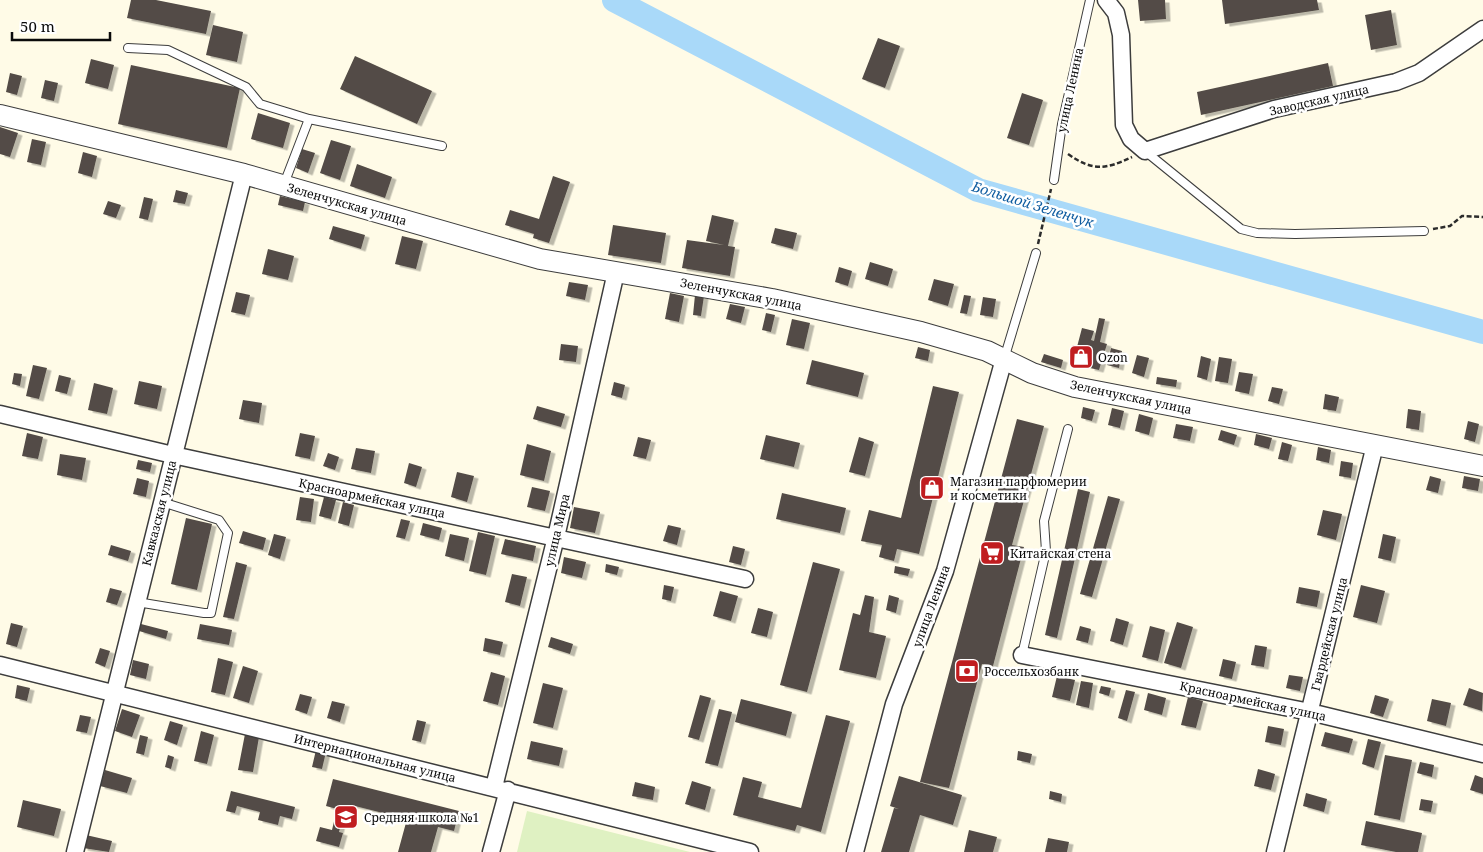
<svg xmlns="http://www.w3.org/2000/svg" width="1483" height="852" viewBox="0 0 1483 852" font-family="'Noto Serif',serif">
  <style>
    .pitch { fill: #dff1c2 }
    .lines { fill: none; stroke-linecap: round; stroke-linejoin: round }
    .river { stroke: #a9d9f9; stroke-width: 24 }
    .building { fill: #534c46; filter: url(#shadow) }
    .service-casing { stroke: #3d3d3d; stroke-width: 10 }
    .minor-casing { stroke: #3d3d3d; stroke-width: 19 }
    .tertiary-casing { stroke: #3d3d3d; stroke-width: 22 }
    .path { stroke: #2c2c2c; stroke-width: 2.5; stroke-dasharray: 5 2.5; stroke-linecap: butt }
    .service { stroke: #fff; stroke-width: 8 }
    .minor { stroke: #fff; stroke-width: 16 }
    .tertiary { stroke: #fff; stroke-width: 20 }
    .labels { text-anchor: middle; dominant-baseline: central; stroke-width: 5; stroke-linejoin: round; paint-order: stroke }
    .street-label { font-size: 12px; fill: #0a0a0a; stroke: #fff }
    .poi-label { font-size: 12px; fill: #0a0a0a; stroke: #fff; text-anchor: start }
    .water-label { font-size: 14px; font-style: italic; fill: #0f5ca0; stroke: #fff }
  </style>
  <defs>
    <filter id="shadow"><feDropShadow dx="4.5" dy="2.5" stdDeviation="0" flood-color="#0004"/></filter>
  </defs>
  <rect width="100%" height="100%" fill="#fffbe7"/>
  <path class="pitch" d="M527,811l163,41h-173z"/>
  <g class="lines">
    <path class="river" d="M614,0l364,190 505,142"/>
  </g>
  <path class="building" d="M131,0h25l55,11 -5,23 -79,-16z
    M1138,0h27l1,19 -26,2z
    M1222,0h95l2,10 -94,14z
    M1391,10l6,35 -26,5 -6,-35z
    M213,25l30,7 -6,30 -31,-7z
    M878,38l22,8 -15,42 -23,-9z
    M355,56l77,35 -15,33 -77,-35z
    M91,59l23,6 -6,24 -23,-6z
    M1328,63l5,23 -132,29 -4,-23z
    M131,65l109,23 -13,60 -109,-24z
    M10,73l12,3 -5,19 -11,-3z
    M45,80l13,3 -4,18 -13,-3z
    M1022,93l21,7 -14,45 -22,-7z
    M258,113l32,10 -7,25 -32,-9z
    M0,127l18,6 -8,24 -10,-3z
    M32,139l14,3 -5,23 -14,-3z
    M331,140l20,6 -11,34 -20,-7z
    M302,149l13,4 -7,20 -12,-5z
    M83,152l14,4 -5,21 -14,-4z
    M357,164l35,13 -7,21 -35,-12z
    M553,176l17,6 -21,61 -16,-5 1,-4 -29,-9 5,-15 29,9z
    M176,190l12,3 -3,11 -12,-2z
    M280,196l25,6 -2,9 -25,-6z
    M144,197l9,2 -5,21 -9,-2z
    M108,201l13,4 -5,13 -13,-4z
    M712,215l22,5 -6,26 7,1 -5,29 -48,-8 5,-28 37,5 -18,-4z
    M613,225l53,8 -5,30 -53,-8z
    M333,226l32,9 -4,14 -32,-10z
    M775,228l22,5 -4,16 -22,-6z
    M402,236l21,5 -7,28 -21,-5z
    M268,249l26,7 -6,24 -26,-6z
    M870,262l23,7 -5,17 -23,-7z
    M839,267l13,4 -4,15 -13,-4z
    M934,279l20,5 -6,22 -20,-6z
    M569,282l19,3 -3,15 -19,-4z
    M236,292l14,3 -5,20 -14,-3z
    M670,293l14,3 -5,26 -14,-3z
    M695,295l9,1 -3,20 -8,-1z
    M964,295l7,1 -4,18 -7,-1z
    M983,297l13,2 -3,18 -13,-2z
    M730,304l15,3 -4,16 -15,-4z
    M766,313l9,2 -4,17 -9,-2z
    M1099,318l6,1 -5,23 7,2 -8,26 -9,-2 2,-12 -4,-1 -2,10 -13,-3 9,-34 12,3 -3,9 3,1z
    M792,319l18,4 -6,26 -18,-4z
    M561,344l17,2 -2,16 -17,-2z
    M918,347l12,3 -2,11 -13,-3z
    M1111,348l11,3 -3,17 -12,-3z
    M1044,354l19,6 -2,8 -20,-6z
    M1137,355l12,3 -5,19 -12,-4z
    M1201,356l10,3 -4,21 -10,-3z
    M1219,357l13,2 -4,24 -13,-2z
    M812,360l52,13 -6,24 -52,-13z
    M33,365l14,3 -8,31 -13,-3z
    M1239,372l14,2 -4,20 -14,-3z
    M14,373l8,1 -2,12 -8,-2z
    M59,375l12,3 -4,16 -12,-3z
    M1157,377l20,3 -1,7 -20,-3z
    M139,381l23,5 -5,23 -23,-5z
    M614,382l11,3 -3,13 -11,-3z
    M94,383l19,5 -6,26 -19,-4z
    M933,386l26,6 -40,162 -22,-5 -3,12 -15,-4 3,-12 -21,-4 8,-31 32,8z
    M1272,387l11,2 -4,15 -11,-3z
    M1325,394l14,3 -3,14 -13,-2z
    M243,400l19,3 -3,20 -20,-4z
    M537,406l28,8 -4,13 -28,-8z
    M1083,407l12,3 -3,11 -11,-3z
    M1112,408l12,3 -4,17 -12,-3z
    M1408,409l13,2 -2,19 -13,-2z
    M1139,414l14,4 -4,17 -14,-4z
    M1017,419l27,7 -32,119 12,2 -31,119 -11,-2 -33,124 -29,-6z
    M1468,421l11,3 -4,18 -11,-3z
    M1176,424l17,3 -3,14 -17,-3z
    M1221,430l16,5 -3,10 -16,-5z
    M27,433l16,4 -5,22 -16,-3z
    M300,433l15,3 -5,23 -15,-3z
    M1256,434l16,4 -3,11 -15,-4z
    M766,435l34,8 -6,24 -34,-8z
    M638,437l13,3 -5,19 -13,-3z
    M859,437l15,5 -9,34 -16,-4z
    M1282,442l10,3 -4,16 -10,-2z
    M527,444l24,7 -7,30 -24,-6z
    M1318,447l13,3 -2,13 -13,-3z
    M356,448l19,3 -4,22 -20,-4z
    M328,453l11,4 -4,13 -12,-4z
    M60,454l26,4 -4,22 -25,-5z
    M138,460l14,3 -2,9 -14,-3z
    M1341,461l12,2 -2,15 -12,-2z
    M409,463l13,4 -6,20 -12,-4z
    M457,472l17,4 -7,26 -16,-5z
    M1430,476l11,3 -3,14 -12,-3z
    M1464,476l16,3 -2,12 -16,-3z
    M137,478l12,3 -3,16 -13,-3z
    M532,487l18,4 -5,20 -18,-4z
    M1078,489l12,3 -33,146 -12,-3z
    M782,493l64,15 -6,25 -64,-14z
    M1108,496l12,3 -28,98 -12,-3z
    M300,497l14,2 -3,23 -15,-2z
    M324,497l12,3 -5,19 -12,-3z
    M343,502l11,3 -5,21 -11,-3z
    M574,507l26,5 -5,21 -25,-5z
    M1323,510l19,4 -6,26 -19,-5z
    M186,518l26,6 -15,66 -26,-6z
    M401,519l9,2 -5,18 -9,-2z
    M423,523l19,5 -3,12 -19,-5z
    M668,525l13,3 -4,17 -14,-4z
    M243,531l23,7 -3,12 -24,-7z
    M478,532l17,4 -9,39 -17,-4z
    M274,534l12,3 -6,22 -12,-4z
    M450,534l19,4 -5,23 -19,-5z
    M1383,534l13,3 -5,24 -13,-3z
    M505,539l31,7 -3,15 -32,-7z
    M111,545l20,6 -3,10 -20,-6z
    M733,546l12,3 -4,16 -12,-3z
    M564,557l22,5 -4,16 -21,-5z
    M236,562l11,3 -13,54 -11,-2z
    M813,562l27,7 -33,123 -27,-7z
    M606,564l13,3 -2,8 -12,-3z
    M895,566l15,3 -2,7 -14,-3z
    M512,574l15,3 -7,29 -15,-4z
    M664,585l10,2 -3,14 -9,-2z
    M1361,585l24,6 -8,32 -24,-6z
    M1299,587l21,4 -3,16 -21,-4z
    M110,588l12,3 -5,14 -11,-3z
    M720,591l18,5 -7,25 -18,-5z
    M865,595l9,2 -5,35 17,4 -10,42 -37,-8 14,-57 7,2z
    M889,595l10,3 -3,15 -10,-3z
    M758,608l15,4 -6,25 -16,-4z
    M1116,618l13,4 -6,23 -13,-4z
    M1177,622l16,5 -12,41 -17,-5z
    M11,623l12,3 -6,21 -11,-3z
    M141,624l27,7 -2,8 -27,-8z
    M200,624l32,6 -3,15 -32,-6z
    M1080,626l11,3 -3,14 -12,-3z
    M1150,626l15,4 -7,31 -16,-4z
    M551,637l22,7 -3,10 -22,-7z
    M485,638l18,4 -3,13 -17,-4z
    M1255,645l12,2 -3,20 -13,-2z
    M100,648l10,3 -5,16 -10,-4z
    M218,658l15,4 -8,33 -14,-3z
    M1223,659l13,3 -4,17 -13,-3z
    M133,660l16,4 -3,15 -16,-4z
    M243,666l15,5 -9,32 -16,-5z
    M491,672l14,4 -7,29 -15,-4z
    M1289,675l14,2 -3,14 -14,-3z
    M1057,676l18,4 -5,21 -18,-4z
    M1081,681l12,2 -4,25 -13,-3z
    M543,683l20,5 -10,40 -20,-5z
    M17,685l13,3 -3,13 -12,-3z
    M1101,686l10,2 -2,8 -10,-3z
    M1469,688l14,5 -1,18 -19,-6z
    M1126,690l9,2 -8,29 -9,-3z
    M1148,693l18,5 -4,17 -18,-5z
    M300,694l12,3 -5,17 -12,-4z
    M700,695l11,3 -12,42 -11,-3z
    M1375,695l14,4 -6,18 -13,-4z
    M1188,697l15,4 -7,27 -15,-3z
    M741,699l51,13 -6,24 -51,-14z
    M1432,699l19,4 -5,23 -19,-5z
    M332,701l13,3 -5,18 -13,-4z
    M122,709l18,6 -8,22 -17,-6z
    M719,709l13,3 -14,54 -13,-3z
    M80,715l11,2 -4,16 -11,-2z
    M826,715l24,6 -29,111 -24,-7 -2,6 -62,-16 10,-38 19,5 -4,15 43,11z
    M417,720l9,2 -5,20 -9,-2z
    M170,721l13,4 -6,20 -13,-5z
    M1268,726l16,3 -3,16 -16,-3z
    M201,731l13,4 -7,29 -13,-3z
    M1325,732l28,7 -4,14 -28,-7z
    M245,734l14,3 -6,35 -15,-2z
    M140,735l8,2 -4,18 -8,-2z
    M1368,739l13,3 -7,26 -12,-4z
    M531,741l32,7 -4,18 -32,-7z
    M316,750l10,2 -4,17 -10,-2z
    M1018,751l14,3 -2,9 -13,-3z
    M168,755l6,2 -3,12 -6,-2z
    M1385,755l27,5 -12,60 -26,-5z
    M1420,762l14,3 -2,12 -15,-4z
    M1258,769l17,5 -4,16 -17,-4z
    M105,770l27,8 -5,15 -27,-7z
    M1475,775l8,3v16l-13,-4z
    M899,776l63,19 -9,30 -33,-10 -11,37h-28l13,-44 5,1 -9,-3z
    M333,779l126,32 -5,20 -16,-4 -7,25h-33l9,-33 -56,-14 -2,8 -5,-2 -5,21 4,1 -4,14 -23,-6 4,-14 12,3 5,-21 -11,-3z
    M692,781l19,6 -6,23 -20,-6z
    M635,782l20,5 -2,13 -21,-4z
    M231,791l64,16 -3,12 -12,-3 -2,9 -20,-5 2,-8 -23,-6 -2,7 -9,-2z
    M1050,791l12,3 -1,8 -12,-3z
    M1306,793l21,6 -3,13 -21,-6z
    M1421,799l12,2 -2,11 -12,-2z
    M23,800l38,9 -7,27 -37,-9z
    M1366,821l56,12 -4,19h-22l-35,-7z
    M969,830l28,7 -4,15h-29z
    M86,835l26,6 -3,11 -26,-4z
    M1048,838l21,4 -2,10h-22z"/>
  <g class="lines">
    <defs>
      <path id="service" d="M128,48l40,2 78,37 14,17 49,15
        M1145,151l96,78 16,4 38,1 129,-3
        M1054,180l8,-56 28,-124
        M284,184l25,-65 133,27
        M1004,359l32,-106
        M137,602l67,11h7l17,-80 -9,-13 -57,-18
        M1022,655l24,-104 -2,-30 24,-92"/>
      <path id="minor" d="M1106,0l10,13 5,22 3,90 7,14 14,12 129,-42 122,-27 23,-9 64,-44
        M0,414l173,41 572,124
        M1022,655l288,57 173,42
        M0,665l750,187
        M494,787l62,-250 60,-265
        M75,852l169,-678
        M491,852l17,-62
        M855,852l39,-148 51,-133 59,-212
        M1275,852l100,-407"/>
      <path id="tertiary" d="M0,115l244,59 296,85 232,40 149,33 66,19 45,22 43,14 408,79"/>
    </defs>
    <use href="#service" class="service-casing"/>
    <use href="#minor" class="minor-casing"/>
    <use href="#tertiary" class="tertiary-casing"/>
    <path class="path" d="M1068,154c24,17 37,16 64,3
      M1433,229l17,-3 12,-10 21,1
      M1038,244l13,-55"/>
    <use href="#service" class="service"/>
    <use href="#minor" class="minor"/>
    <use href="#tertiary" class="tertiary"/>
  </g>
  <defs>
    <symbol id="shop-square" viewBox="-11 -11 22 22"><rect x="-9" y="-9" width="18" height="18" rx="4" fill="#c01d20" stroke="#fff"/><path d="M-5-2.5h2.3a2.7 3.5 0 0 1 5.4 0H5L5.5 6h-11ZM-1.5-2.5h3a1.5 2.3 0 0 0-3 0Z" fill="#fff"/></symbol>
    <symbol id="supermarket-square" viewBox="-11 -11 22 22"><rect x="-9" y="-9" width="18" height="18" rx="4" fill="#c01d20" stroke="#fff"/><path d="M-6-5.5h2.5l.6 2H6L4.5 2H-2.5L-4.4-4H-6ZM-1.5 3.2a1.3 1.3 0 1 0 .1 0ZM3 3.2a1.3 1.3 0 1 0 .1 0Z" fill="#fff"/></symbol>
    <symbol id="bank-square" viewBox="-11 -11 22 22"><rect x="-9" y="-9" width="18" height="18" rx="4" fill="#c01d20" stroke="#fff"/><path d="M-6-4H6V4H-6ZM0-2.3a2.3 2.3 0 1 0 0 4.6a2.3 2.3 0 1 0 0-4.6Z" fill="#fff"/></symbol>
    <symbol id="school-square" viewBox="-11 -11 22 22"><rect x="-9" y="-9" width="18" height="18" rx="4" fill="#c01d20" stroke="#fff"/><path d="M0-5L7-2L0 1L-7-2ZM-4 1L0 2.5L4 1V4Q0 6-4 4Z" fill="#fff"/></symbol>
  </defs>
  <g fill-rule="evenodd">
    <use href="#shop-square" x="1067" y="343" width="28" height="28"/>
    <use href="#shop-square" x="918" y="474" width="28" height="28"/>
    <use href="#supermarket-square" x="978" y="539" width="28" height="28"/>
    <use href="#bank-square" x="953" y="657" width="28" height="28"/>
    <use href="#school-square" x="332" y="803" width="28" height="28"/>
  </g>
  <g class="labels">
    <g class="street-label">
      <text transform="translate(1070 90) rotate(-78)">улица Ленина</text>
      <text transform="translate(1319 100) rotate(-13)">Заводская улица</text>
      <text transform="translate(347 204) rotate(16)">Зеленчукская улица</text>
      <text transform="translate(741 294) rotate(11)">Зеленчукская улица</text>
      <text transform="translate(1131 397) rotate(12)">Зеленчукская улица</text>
      <text transform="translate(372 498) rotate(12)">Красноармейская улица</text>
      <text transform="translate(159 513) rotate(-76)">Кавказская улица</text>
      <text transform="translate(557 530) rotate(-77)">улица Мира</text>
      <text transform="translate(931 606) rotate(-70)">улица Ленина</text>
      <text transform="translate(1329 634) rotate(-76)">Гвардейская улица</text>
      <text transform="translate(1253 701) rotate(12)">Красноармейская улица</text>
      <text transform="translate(375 758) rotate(14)">Интернациональная улица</text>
    </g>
    <g class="poi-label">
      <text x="1098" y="357">Ozon</text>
      <text x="950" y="481">Магазин парфюмерии<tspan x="950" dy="14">и косметики</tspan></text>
      <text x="1010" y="553">Китайская стена</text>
      <text x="984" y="671">Россельхозбанк</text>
      <text x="364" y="817">Средняя школа №1</text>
    </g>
    <g class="water-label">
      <text transform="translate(1033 204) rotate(17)">Большой Зеленчук</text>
    </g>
  </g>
  <path d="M12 32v8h98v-8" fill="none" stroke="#0a0a0a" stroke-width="2.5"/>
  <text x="20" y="32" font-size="15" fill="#0a0a0a" stroke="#ffffff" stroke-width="4" paint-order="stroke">50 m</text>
</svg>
